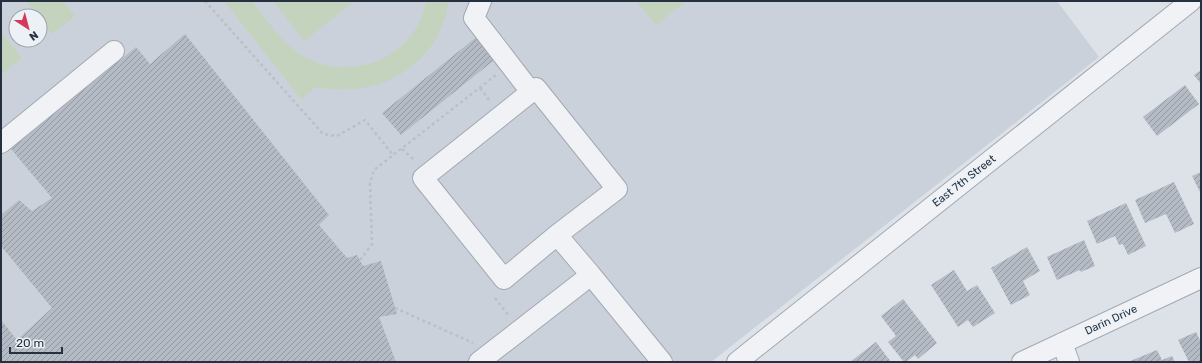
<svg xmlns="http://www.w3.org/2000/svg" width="1202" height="363" viewBox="0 0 1202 363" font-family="Rubik,sans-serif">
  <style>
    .built { fill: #cbd1da; fill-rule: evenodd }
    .pitch { fill: #c4d3be }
    .building { fill: url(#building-hatch) }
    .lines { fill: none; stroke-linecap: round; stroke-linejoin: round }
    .minor-casing { stroke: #a2a9b2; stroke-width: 22 }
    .path { stroke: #bbc0c7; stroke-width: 2.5; stroke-dasharray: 3 3; stroke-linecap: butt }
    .minor { stroke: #f0f2f6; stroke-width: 20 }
    .labels { text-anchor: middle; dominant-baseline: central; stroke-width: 3; stroke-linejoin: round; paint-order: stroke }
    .street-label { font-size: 11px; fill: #253140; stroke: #ecf1f6 }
  </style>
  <defs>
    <pattern id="building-hatch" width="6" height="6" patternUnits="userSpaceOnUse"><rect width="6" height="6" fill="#b4bbc5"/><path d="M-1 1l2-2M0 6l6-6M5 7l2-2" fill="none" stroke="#9299a1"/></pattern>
  </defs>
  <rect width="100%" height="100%" fill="#dde2e8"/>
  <path class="built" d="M1,1h1056l42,56 -388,305h-710zM16,16h24v24h-24z"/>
  <path class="pitch" d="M26,1h37l12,15 -23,18 -12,-15v-3h-2z
    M224,1h28c15,18 29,42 49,54 47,29 116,4 125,-54h23c-10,65 -71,99 -133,86l-15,12z
    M273,1h82l-51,40z
    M636,1h50l-30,24z
    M1,31l21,27 -21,17z"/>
  <path class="building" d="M185,34l144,181 -10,10 28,33 10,-3 6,11 18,-5 16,53 -18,3 17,45h-395v-42l16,20 35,-32 -51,-62v-31l18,-15 13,11 20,-13 -41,-49 125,-102 14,17z
    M479,35l19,22 -97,78 -19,-22z
    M1201,70v14l-7,-9z
    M1185,85l14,19 -42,32 -14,-19z
    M1201,172v22l-9,-18z
    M1174,182l20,42 -19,9 -9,-19 -21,9 -10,-23z
    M1126,203l20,43 -18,9 -5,-11 -4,1 -4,-9 -18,8 -10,-23z
    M1084,240l11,26 -14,6 -1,-2 -23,10 -10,-23z
    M1027,247l13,24 -17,10 7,14 -19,10 -20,-37z
    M954,270l13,21 10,-6 18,28 -22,14 -5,-7 -10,7 -27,-42z
    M903,299l34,44 -19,16 -3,-4 -9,7h-2l-16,-20 8,-6 -15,-20z
    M1196,332l5,10v20h-12l-11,-22z
    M876,342l15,20h-41z
    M1157,350l5,10 10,-4 3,6h-47z"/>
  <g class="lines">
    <defs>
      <path id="minor" d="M481,1l-7,17 57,74
        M1,143l113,-92
        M557,235l-53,44 -81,-101 113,-90 81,101 -60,46 34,40
        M1062,343l7,19
        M479,362l112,-87 71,87
        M737,362l454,-361
        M1022,362l179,-84"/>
    </defs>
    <use href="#minor" class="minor-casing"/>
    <path class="path" d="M205,1l118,133 14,2 28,-16 28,35
      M480,88l10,13
      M402,149l13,12
      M360,260l12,-16 -2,-61 4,-13 122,-95
      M495,298l14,18
      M395,308l78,35"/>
    <use href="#minor" class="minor"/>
  </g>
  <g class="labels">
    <g class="street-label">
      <text transform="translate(964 181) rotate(-38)">East 7th Street</text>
      <text transform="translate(1111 320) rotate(-25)">Darin Drive</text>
    </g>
  </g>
  <rect width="1202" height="363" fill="none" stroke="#253140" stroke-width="4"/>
  <g transform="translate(28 28) rotate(144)"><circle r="19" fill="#ecf1f6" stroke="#9ca4ad"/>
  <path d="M0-3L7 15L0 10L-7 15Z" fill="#d73859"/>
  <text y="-6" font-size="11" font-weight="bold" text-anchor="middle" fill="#253140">N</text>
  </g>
  <path d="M10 347v6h52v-6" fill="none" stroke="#253140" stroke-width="2"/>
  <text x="16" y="347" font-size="12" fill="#253140" stroke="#ecf1f6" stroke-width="3" paint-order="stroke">20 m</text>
</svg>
